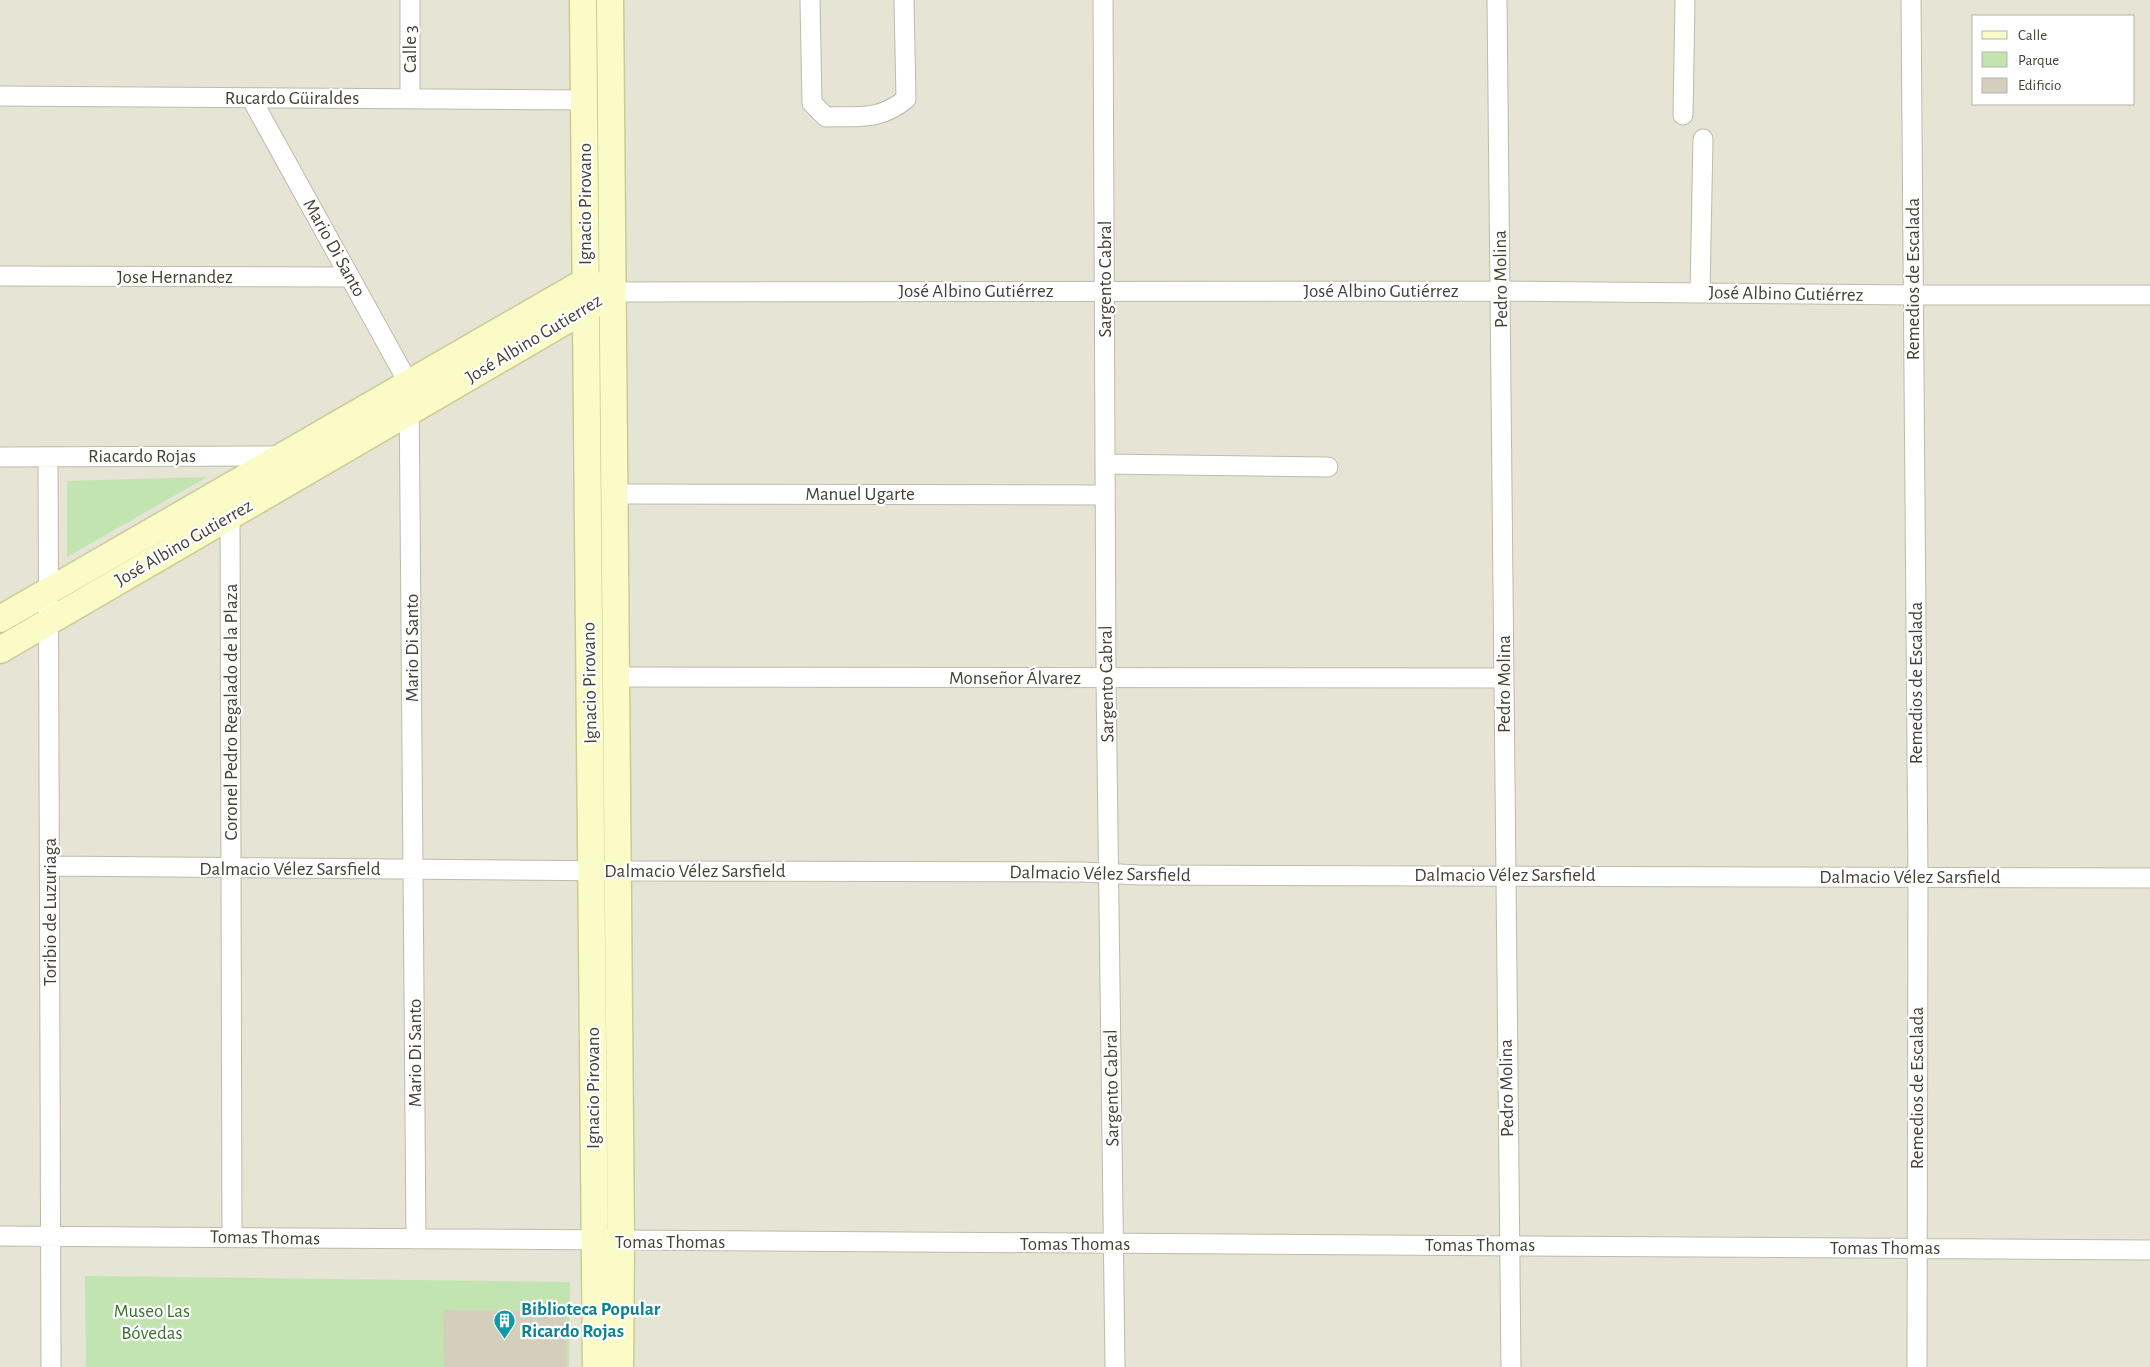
<svg xmlns="http://www.w3.org/2000/svg" width="2150" height="1367" viewBox="0 0 2150 1367" font-family="'Alegreya Sans',sans-serif">
  <style>
    .residential { fill: #e6e4d4; fill-rule: evenodd }
    .green { fill: #c1e4b1 }
    .building { fill: #d3cfbc }
    .lines { fill: none; stroke-linecap: round; stroke-linejoin: round }
    .street-casing { stroke: #bdbba9; stroke-width: 21 }
    .secondary-casing { stroke: #cccb96; stroke-width: 29 }
    .street { stroke: #fff; stroke-width: 19 }
    .secondary { stroke: #fbfbc7; stroke-width: 26 }
    .labels { text-anchor: middle; dominant-baseline: central; stroke-width: 4.5; stroke-linejoin: round; paint-order: stroke }
    .street-label { font-size: 19px; fill: #444236; stroke: #fff }
    .culture-label { font-size: 19px; font-weight: bold; fill: #0d838f; stroke: #fff; text-anchor: start }
    .park-label { font-size: 19px; fill: #36722d; stroke: #fff }
  </style>
  <rect width="100%" height="100%" fill="#f2f1e6"/>
  <path class="residential" d="M0,0h2150v1367h-2150zM1974,16h160v88h-160z"/>
  <path class="green" d="M207,477l-140,80v-76z
    M85,1276l485,6 -1,85h-483z"/>
  <path class="building" d="M443,1310l122,1 2,56h-123z"/>
  <g class="lines">
    <defs>
      <path id="street" d="M410,0v99
        M810,0l2,103 14,14c33,-1 53,4 80,-18l-2,-99
        M1103,0l3,678 9,689
        M1497,0l14,1367
        M1911,0l7,877 -1,490
        M0,96l585,4
        M251,98l158,286 7,855
        M1683,115l2,-115
        M0,276l349,1
        M613,292l888,-1 412,4h237
        M1700,293l3,-154
        M0,457l282,-1
        M48,457l3,910
        M1105,464l223,3
        M614,494l491,1
        M230,506l2,731
        M616,677l888,1
        M50,866l568,5 465,1 56,3 1011,3
        M0,1236l2150,14"/>
      <path id="secondary" d="M583,0l13,1367
        M610,0l11,1242 -1,125
        M0,619l586,-338 14,6
        M0,650l598,-348"/>
    </defs>
    <use href="#street" class="street-casing"/>
    <use href="#secondary" class="secondary-casing"/>
    <use href="#street" class="street"/>
    <use href="#secondary" class="secondary"/>
  </g>
  <defs>
    <symbol id="building-pin" viewBox="-11 -11 22 30"><path d="M0 17L-7.5 6A9.5 9.5 0 1 1 7.5 6Z" fill="#0f9aa8" stroke="#fff"/><path d="M-4-6H4V6H1V3H-1V6H-4ZM-2.5-4.3h1.7v1.8h-1.7ZM.8-4.3h1.7v1.8H.8ZM-2.5-1h1.7V.8h-1.7ZM.8-1h1.7V.8H.8Z" fill="#fff"/></symbol>
  </defs>
  <g fill-rule="evenodd">
    <use href="#building-pin" x="492" y="1308" width="25" height="34"/>
  </g>
  <g class="labels">
    <g class="street-label">
      <text transform="translate(410 49) rotate(-90)">Calle 3</text>
      <text x="292" y="98">Rucardo Güiraldes</text>
      <text transform="translate(585 204) rotate(-90)">Ignacio Pirovano</text>
      <text transform="translate(334 248) rotate(61)">Mario Di Santo</text>
      <text x="175" y="277">Jose Hernandez</text>
      <text transform="translate(1105 279) rotate(-90)">Sargento Cabral</text>
      <text transform="translate(1501 279) rotate(-91)">Pedro Molina</text>
      <text transform="translate(1913 279) rotate(-90)">Remedios de Escalada</text>
      <text x="976" y="291">José Albino Gutiérrez</text>
      <text x="1381" y="291">José Albino Gutiérrez</text>
      <text transform="translate(1786 294) rotate(1)">José Albino Gutiérrez</text>
      <text transform="translate(534 339) rotate(-31)">José Albino Gutierrez</text>
      <text x="142" y="456">Riacardo Rojas</text>
      <text x="860" y="494">Manuel Ugarte</text>
      <text transform="translate(184 543) rotate(-30)">José Albino Gutierrez</text>
      <text transform="translate(412 648) rotate(-90)">Mario Di Santo</text>
      <text x="1015" y="678">Monseñor Álvarez</text>
      <text transform="translate(590 683) rotate(-91)">Ignacio Pirovano</text>
      <text transform="translate(1916 683) rotate(-90)">Remedios de Escalada</text>
      <text transform="translate(1107 684) rotate(-91)">Sargento Cabral</text>
      <text transform="translate(1504 684) rotate(-90)">Pedro Molina</text>
      <text transform="translate(231 712) rotate(-90)">Coronel Pedro Regalado de la Plaza</text>
      <text x="290" y="869">Dalmacio Vélez Sarsfield</text>
      <text x="695" y="871">Dalmacio Vélez Sarsfield</text>
      <text transform="translate(1100 874) rotate(1)">Dalmacio Vélez Sarsfield</text>
      <text x="1505" y="875">Dalmacio Vélez Sarsfield</text>
      <text x="1910" y="877">Dalmacio Vélez Sarsfield</text>
      <text transform="translate(50 912) rotate(-90)">Toribio de Luzuriaga</text>
      <text transform="translate(415 1053) rotate(-90)">Mario Di Santo</text>
      <text transform="translate(593 1088) rotate(-90)">Ignacio Pirovano</text>
      <text transform="translate(1112 1088) rotate(-91)">Sargento Cabral</text>
      <text transform="translate(1507 1088) rotate(-91)">Pedro Molina</text>
      <text transform="translate(1917 1088) rotate(-90)">Remedios de Escalada</text>
      <text transform="translate(265 1238) rotate(1)">Tomas Thomas</text>
      <text x="670" y="1242">Tomas Thomas</text>
      <text x="1075" y="1244">Tomas Thomas</text>
      <text x="1480" y="1245">Tomas Thomas</text>
      <text x="1885" y="1248">Tomas Thomas</text>
    </g>
    <g class="culture-label">
      <text x="521" y="1309">Biblioteca Popular<tspan x="521" dy="22">Ricardo Rojas</tspan></text>
    </g>
    <g class="park-label">
      <text x="152" y="1311">Museo Las<tspan x="152" dy="22">Bóvedas</tspan></text>
    </g>
  </g>
  <rect x="1972" y="15" width="162" height="90" fill="#ffffff" stroke="#b4b3af"/>
  <rect x="1982" y="31" width="25" height="8" fill="#fbfbc7" stroke="#b4b3af"/>
  <text x="2018" y="40" font-size="15" fill="#444236">Calle</text>
  <rect x="1982" y="52" width="25" height="15" fill="#c1e4b1" stroke="#b4b3af"/>
  <text x="2018" y="65" font-size="15" fill="#444236">Parque</text>
  <rect x="1982" y="78" width="25" height="15" fill="#d3cfbc" stroke="#b4b3af"/>
  <text x="2018" y="90" font-size="15" fill="#444236">Edificio</text>
</svg>
